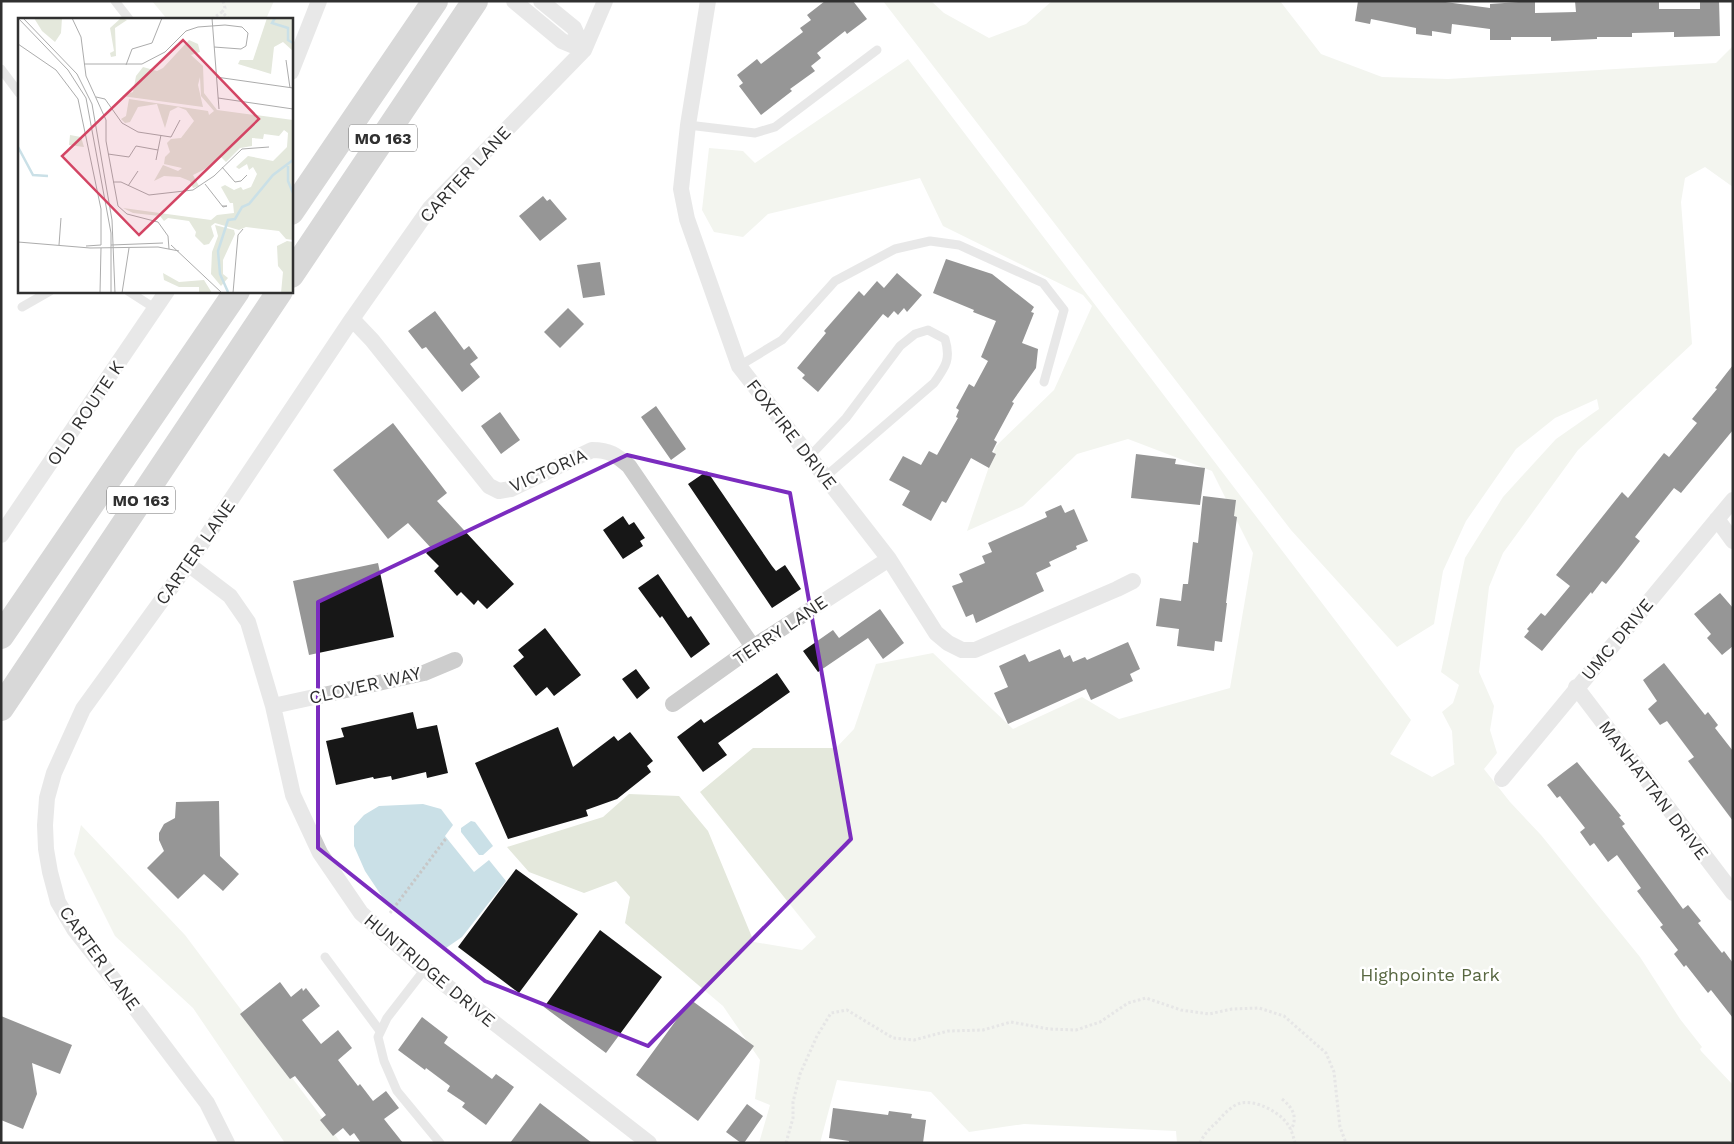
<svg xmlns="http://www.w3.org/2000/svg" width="1734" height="1144" viewBox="0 0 1734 1144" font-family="'Work Sans',sans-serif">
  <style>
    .green { fill: #e4e8dc }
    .water { fill: #cae0e7 }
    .building { fill: #171717 }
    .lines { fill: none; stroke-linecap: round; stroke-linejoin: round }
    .path { stroke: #c7c7c7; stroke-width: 3; stroke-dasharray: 2.5 2.5; stroke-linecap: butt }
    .lane { stroke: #cdcdcd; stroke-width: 9 }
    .street { stroke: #cdcdcd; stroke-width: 16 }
    .primary { stroke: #a8a8a8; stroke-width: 26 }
    .marked { fill: none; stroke: #7b2cbf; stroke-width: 4; stroke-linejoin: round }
    .labels { text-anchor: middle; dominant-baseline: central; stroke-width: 5; stroke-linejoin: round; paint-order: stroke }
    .shield { fill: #fff; stroke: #6e6e6e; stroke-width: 1 }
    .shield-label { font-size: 16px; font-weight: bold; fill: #303030 }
    .street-label { font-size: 18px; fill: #303030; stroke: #fff }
    .park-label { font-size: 18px; fill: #586741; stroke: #fff }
    .inset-river { fill: none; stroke: #cae0e7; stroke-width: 2.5 }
    .inset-road { fill: none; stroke: #acacac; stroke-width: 1 }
    .view { fill: #d34564; fill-opacity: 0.15; stroke: #d34564; stroke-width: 2.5 }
    .inset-edge { fill: none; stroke: #303030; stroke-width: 2.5 }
  </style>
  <rect width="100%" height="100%" fill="#fff"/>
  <path class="green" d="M152,1h122l-8,18h-99z
    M883,1h48l13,12 45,25 37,-14 26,-23h228l41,53 61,23 66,2 268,-16 17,-17v141l-28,-20 -20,11 -4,24 11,142 -114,106 -75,103 -14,34 -10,85 15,34 -4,24 7,23 -13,16 26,33 31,33 99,122 40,62 22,28 -2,2 1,2 32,34v58h-556l-1,-12 -152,-7 -55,8 -38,-40 -94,-12 -17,63h-61l11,-38 -15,-6 5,-39 -37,-54 -98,-83 5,-26 -14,-16 -32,12 -55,-21 -22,-25 96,-30 26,-23 50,2 29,35 46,111 48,8 14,-13 -116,-145 53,-44h83l18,-19 22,-65 57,-11 80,76 69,-32 37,22 111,-31 23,-135 -41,-82 -84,-32 -51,15 -54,52 -56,25 29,-85 58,-56 38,-84 -9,-11 -140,-69 -23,-48 -152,36 -25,23 -29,-5 -12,-22 7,-62 34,3 12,12 153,-104 503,661 -21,34 42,23 23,-13 -1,-1 -2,-32 -10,-19 11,-9 6,-18 -18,-13 24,-114 38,-61 53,-58 43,-30 -2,-10 -42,19 -39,31 -50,72 -23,50 -9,53 -37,23 -106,-117z
    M81,825l104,110 156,208h-56l-92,-135 -78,-72 -41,-82z"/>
  <path class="water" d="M423,804l18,5 12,16 -8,11 29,36 15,-12 17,21 -44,56 -16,11 -57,-41 -24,-36 -11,-25v-20l10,-11 15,-9z
    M471,821l4,1 18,24 -10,9h-4l-18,-23v-4z"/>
  <path class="building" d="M825,1h28l14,18 -20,15 -2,-3 -28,22 4,5 -10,8 4,5 -25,18 2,2 -31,24 -22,-29 4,-3 -6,-8 20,-16 4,5 42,-32 -3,-4 11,-8 -4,-5z
    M1358,1h80l52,7v-4l45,-3v12l41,-1 -1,-11h84v8h41v-8h19l1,35 -46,1v-5l-42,1v4h-35v2l-46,2v-4h-40v3h-21v-11l-38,-5 -1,10 -19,-3v5l-16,-2v-6l-45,-9 -1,5 -15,-3z
    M543,196l4,5 3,-2 17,20 -27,22 -21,-25z
    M946,259l46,15 42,33 -3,5 3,1 -12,30 16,6 -2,19 -24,34 2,1 -20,37 3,2 -5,10 4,2 -7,14 -18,-10 -25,45 -4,-2 -11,20 -29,-16 8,-14 -21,-11 14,-24 18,9 8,-14 8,4 21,-37 -2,-1 3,-7 -3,-2 13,-24 5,3 14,-26 -7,-4 15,-36 -23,-9 1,-2 -41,-17z
    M600,262l5,33 -22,3 -6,-33z
    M897,273l25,22 -15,17 -3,-4 -6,7 -4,-4 -6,7 -5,-4 -65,78 -16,-14 3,-3 -8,-7 29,-35 -2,-2 35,-40 5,5 13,-15 7,7z
    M568,308l16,16 -24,24 -16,-16z
    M435,311l29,39 5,-4 9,12 -8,6 10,13 -18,15 -36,-45 -4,2 -14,-18z
    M1733,365v65l-52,63 -7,-5 -39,49 5,4 -21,27 -13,16 -4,-3 -10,13 -1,-2 -49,59 -18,-14 5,-6 -2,-2 14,-16 4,3 25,-30 -14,-11 66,-83 6,6 36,-45 5,4 28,-34 -5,-4 25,-30 -2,-1z
    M656,406l30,43 -15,11 -30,-43z
    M500,412l20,28 -19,14 -20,-28z
    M393,423l54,70 -10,8 77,83 -27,25 -9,-9 -4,5 -13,-13 -4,4 -23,-25 5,-5 -13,-13 5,-5 -23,-25 -20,16 -55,-69z
    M1136,454l40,5 -1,5 30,4 -5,37 -69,-7z
    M707,471l65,95 4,5 9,-6 16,24 -29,19 -84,-124z
    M1203,496l33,4 -2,16 3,1 -11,86h1l-5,39 -7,-1 -1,10 -37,-5 2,-17 -23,-3 4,-28 21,3 2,-17h5l5,-42 5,1z
    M1061,505l4,8 9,-4 14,32 -12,5 1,3 -28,13 2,4 -15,7 8,18 -68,32 -3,-9 -7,3 -14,-31 11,-4 -4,-8 26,-11 -3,-7 10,-4 -4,-9 59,-26 -2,-5z
    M623,516l6,9 5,-3 11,16 -5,3 3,5 -20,13 -20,-29z
    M378,563l16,74 -85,18 -16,-74z
    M658,574l30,44 3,-2 19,28 -19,14 -29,-42 -2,2 -22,-30z
    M1720,593l13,15v38l-11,9 -15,-17 4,-4 -17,-20z
    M880,609l24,34 -21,16 -15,-21 -50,34 -15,-21 30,-21 6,8z
    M545,628l36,47 -27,21 -7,-9 -11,9 -23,-30 11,-9 -6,-7z
    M1128,642l12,27 -10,5 3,7 -42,19 -5,-11 -78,35 -14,-31 14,-6 -9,-21 26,-12 4,8 31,-13 4,9 6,-3 3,7 12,-5 2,3z
    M1664,663l41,52 3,-3 10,13 -3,3 18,23v70l-45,-60 6,-4 -27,-36 -7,4 -12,-16 9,-8 -14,-21z
    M636,669l14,19 -13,11 -15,-20z
    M777,673l13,19 -72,51 9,12 -24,17 -26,-35 24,-18 3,4z
    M413,712l4,17 20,-4 11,48 -21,5 -1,-6 -34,8 -1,-4 -17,3 -1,-2 -37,8 -10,-44 18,-4 -3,-9z
    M558,727l15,40 41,-31 4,5 12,-9 23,29 -6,5 4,6 -34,27 -31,11 2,6 -80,23 -33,-76z
    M1577,762l44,54 -2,1 6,7 -3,2 61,83 5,-4 13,16 -3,2 24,30 2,-2 9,12v55l-22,-28 -3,3 -22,-28 -2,2 -10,-13 4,-4 -18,-23 3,-2 -26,-34 4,-3 -24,-33 -9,7 -14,-19 -4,3 -10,-14 5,-4 -25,-32 -3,2 -10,-13z
    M219,801l1,55 19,18 -16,17 -19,-17 -26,25 -31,-31 17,-17 -5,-11v-7l5,-9 11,-6 1,-16z
    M516,869l62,45 -59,79 -61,-46z
    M600,930l62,47 -56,76 -62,-46z
    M280,982l11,15 11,-9 1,3 3,-3 14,18 -18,14 19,24 17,-14 14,18 -14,12 20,26 2,-2 13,17 13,-10 13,17 -15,11 19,24h-42l-7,-10 -4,3 -7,-8 -10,8 -13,-16 6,-5 -31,-39 -5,3 -50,-65z
    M691,1000l63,46 -56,75 -62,-46z
    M1,1016l71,29 -12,29 -28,-11 5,31 -14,35 -22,-9z
    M422,1017l26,20 -4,6 48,36 4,-5 18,13 -28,38 -24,-18 3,-4 -18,-12 3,-5 -24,-18 -1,2 -27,-20z
    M540,1103l52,40h-82z
    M747,1104l16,12 -19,27h-3l-15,-11z
    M833,1108l55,7 1,-4 23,3 -1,4 15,2 -3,23h-74v-2l-20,-3z"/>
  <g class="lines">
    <path class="path" d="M223,1l2,7 -3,4 7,7
      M212,19l10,-7
      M390,913l57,-76
      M1282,1099c11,9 16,18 9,31
      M786,1143l7,-25v-16l7,-28 17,-38 14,-23 16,-3 46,28 21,2 34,-9 35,-1 28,-8 38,7 27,1 24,-8 28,-19 18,-5 35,12 28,4 23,-5 27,-1 25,8 42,37 8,19 6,55 6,16
      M1200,1143c4,-9 10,-15 17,-21 6,-7 15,-17 24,-19 15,-3 36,8 45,19 5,6 7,13 9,21"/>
    <path class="lane" d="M115,1l14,18
      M1,69l18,24
      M688,125l67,8 20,-6 102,-77
      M128,291l28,18
      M22,307l28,-16
      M739,366l43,-26 53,-59 60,-32 35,-8 29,4 84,38 21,27 -20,72
      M809,457l37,-39 54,-72 15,-12 13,-4 17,9c6,20 1,27 -11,44l-109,94
      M325,957l55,74
      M425,969l-38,49 -9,19 6,24 13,30 43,52"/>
    <path class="street" d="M514,1l48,40 22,9
      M541,1l33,27 10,22
      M708,1l-20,124 -7,64 6,30 52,147 150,193 47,74 12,10 14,7h13l142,-61 16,-8
      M291,72l28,-71
      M352,319l20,21 117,146 10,5 12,-2 81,-39c18,0 24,5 37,16l124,181
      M1717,519l16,22
      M1,535l166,-244
      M188,564l42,32 18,26 25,84 20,89 27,58 41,60 64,56 224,174
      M1576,687l157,206
      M673,704l80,-57 136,-88
      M273,706l151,-33 31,-13
      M1502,779l231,-279
      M227,1143l-20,-40 -93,-123 -40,-51 -16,-27 -8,-30 -4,-23 -1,-24 2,-27 7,-25 29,-64 105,-145 164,-245 78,-111 154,-158 21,-49"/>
    <path class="primary" d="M291,212l144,-211
      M291,275l184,-274
      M1,636l236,-345
      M1,708l279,-417"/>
  </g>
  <path d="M0 0H1734V1144H0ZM627,455l163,38 61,346 -203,207 -163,-65 -167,-133v-246z" fill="#fff" fill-opacity=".55" fill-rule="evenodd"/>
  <path class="marked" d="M627,455l163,38 61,346 -203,207 -163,-65 -167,-133v-246z"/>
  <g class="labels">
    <g class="shield">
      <rect x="349" y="124.5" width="68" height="27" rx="4"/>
      <rect x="107" y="486.5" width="68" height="27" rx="4"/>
    </g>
    <g class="shield-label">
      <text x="383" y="138">MO 163</text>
      <text x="141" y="500">MO 163</text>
    </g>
    <g class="street-label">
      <text transform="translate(465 174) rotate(-47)">CARTER LANE</text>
      <text transform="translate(85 413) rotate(-56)">OLD ROUTE K</text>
      <text transform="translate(792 434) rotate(52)">FOXFIRE DRIVE</text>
      <text transform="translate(548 470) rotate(-24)">VICTORIA</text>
      <text transform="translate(195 552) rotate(-55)">CARTER LANE</text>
      <text transform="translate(780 630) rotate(-34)">TERRY LANE</text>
      <text transform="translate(1617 639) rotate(-50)">UMC DRIVE</text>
      <text transform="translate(365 685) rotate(-13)">CLOVER WAY</text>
      <text transform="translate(1654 790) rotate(53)">MANHATTAN DRIVE</text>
      <text transform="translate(100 958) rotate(54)">CARTER LANE</text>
      <text transform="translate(430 970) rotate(40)">HUNTRIDGE DRIVE</text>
    </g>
    <g class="park-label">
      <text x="1430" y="974">Highpointe Park</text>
    </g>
  </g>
  <g transform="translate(18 18)">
    <rect width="275" height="275" fill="#fff"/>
    <path d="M16,0h28l-1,15 -6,9 -13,-11zM103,0l6,2 -12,8 1,28 -5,1 -1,-4 4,-2 -4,-23zM249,0h26v33l-10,-9 -9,5 -3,27 -33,-10 2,-4h13zM171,22l9,4 2,8 -9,3 12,11 1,27 13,17 76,10v120l-7,-1 -7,-8 -33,-4 -7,3 -24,-7 -4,3 3,10 -5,8 -5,1 -9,-9 1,-4 -7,-11 -21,-3 -4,3 -4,-5 -27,-3 -10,-5 88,12 6,-5 17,-2 -1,-10h-3l-9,-16 4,-2 9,5 7,-3 2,3 8,-3 6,-13 -4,-7 -4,3 -2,-6 -8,5 -3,-2 12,-11 25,5 14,-14 1,-14 -4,-3 -5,6 -15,-2 -1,5 -11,-1v8l-12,2 -14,14 -6,-6 -15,13 -12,6 6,11 -6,2 -3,-7 -10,-4 -16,-1 -10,5 9,-16 15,6 4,-3 -18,-4 1,-7 5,-5 -3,-9 4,-4 10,-1 13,-17 -8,-11 -8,-3 -8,4 -5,17 -8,-24 -19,3 -8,15 -5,1 -4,-4 5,-3 3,-17 79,12 1,4 5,-4 -13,-15 -1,-19 -2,8 5,22 -81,-11 11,-4 3,-16 7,-9 14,4 6,-3zM52,117l11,2 3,10 -15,-2zM197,207l19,5 1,4 -12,26v14l5,4 -7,8 -10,-12 1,-22 6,-16zM269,223l6,1v51h-12l2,-21 -5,-6 -1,-20zM145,255l16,9 25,-2 8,13h-13v-6h-20l-15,-7z" fill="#e4e8dc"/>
    <path class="inset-river" d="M257,0l-3,5 16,5v12l5,3M0,129l15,28 15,1M270,148v15l5,12M210,274l-8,-18 -2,-23 10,-31 7,-1 7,-12 7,-3 24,-29 20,-15"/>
    <path class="inset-road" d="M0,0l50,52 18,28 25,135v60M5,0l54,56 15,30 20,116 3,73M54,0l9,19 5,39 20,44v21l12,65 9,8 31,8 10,14 1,13M194,0l7,91M0,26l38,26 22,29 23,110v36M268,42l4,28M66,46h58l23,-12 21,-21 12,-4 27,-2 17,2 6,6 -2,13 -5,3 -27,-2M108,47l6,-16 20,-6 10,-25M198,59l77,11M78,79l9,2 17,24 16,9 33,5 9,-17M200,80l75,11M90,136l21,3 7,-11 22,4M138,142l5,-25M204,149l13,15 6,-1 6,-6M95,164h8l28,13 44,-5 21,-14 28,-27 27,-2M187,166l18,23 4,-1h-5M110,168l10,-15M0,224l72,6 68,-1 21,4M41,227l2,-27M93,227l52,-2M153,227l51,48M68,228l15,-1M82,275l1,-45M104,275l7,-45M215,275l5,-58 5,-6"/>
    <path class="view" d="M165,22l76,79 -120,116 -77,-79z"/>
    <rect width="275" height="275" class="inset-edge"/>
  </g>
  <rect width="1734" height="1144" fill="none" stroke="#303030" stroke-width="5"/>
</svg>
